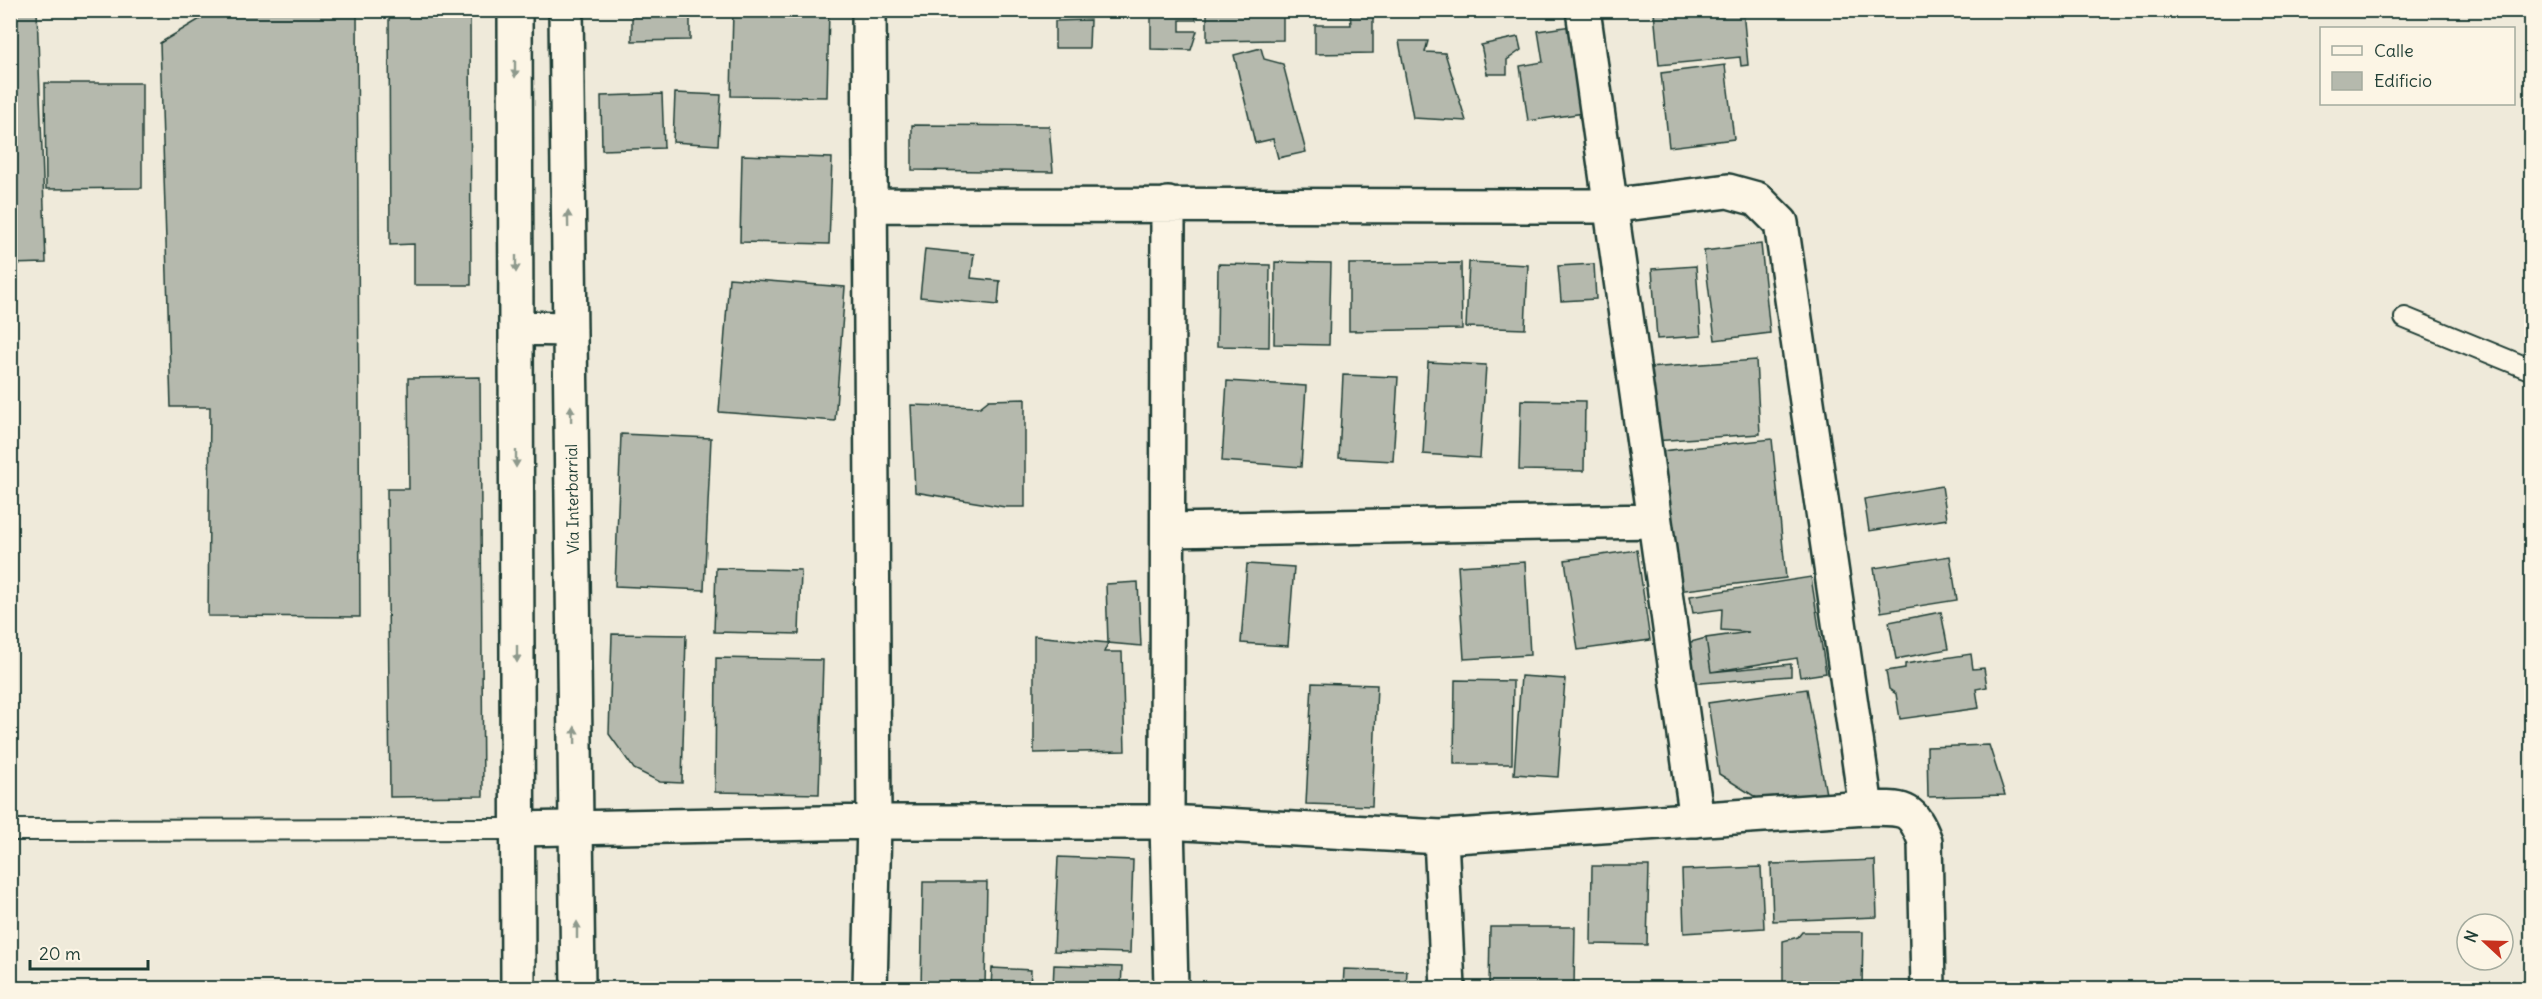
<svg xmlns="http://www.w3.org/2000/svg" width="2542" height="999" viewBox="0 0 2542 999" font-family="Delius,sans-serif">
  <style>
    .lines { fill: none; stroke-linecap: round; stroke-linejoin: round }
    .stream { stroke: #6c7d71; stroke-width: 12 }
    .building { fill: #b5b9ad; stroke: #1f3d34; stroke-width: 1.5 }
    .lane-casing { stroke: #1f3d34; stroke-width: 24 }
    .street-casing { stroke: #1f3d34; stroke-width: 38 }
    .secondary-casing { stroke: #1f3d34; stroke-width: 38 }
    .lane { stroke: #fcf5e5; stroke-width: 20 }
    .street { stroke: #fcf5e5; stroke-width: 33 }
    .secondary { stroke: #fcf5e5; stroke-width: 33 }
    .oneway { fill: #8e998c }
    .labels { text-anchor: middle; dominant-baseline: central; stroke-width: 5; stroke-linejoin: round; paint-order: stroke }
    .street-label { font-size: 16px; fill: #1f3d34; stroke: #fcf5e5 }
  </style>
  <rect width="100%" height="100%" fill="#efeada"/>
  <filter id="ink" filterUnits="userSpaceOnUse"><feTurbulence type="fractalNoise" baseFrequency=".0167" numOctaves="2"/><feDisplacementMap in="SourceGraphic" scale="12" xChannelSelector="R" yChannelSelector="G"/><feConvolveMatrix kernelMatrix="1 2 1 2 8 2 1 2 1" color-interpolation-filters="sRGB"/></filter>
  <g filter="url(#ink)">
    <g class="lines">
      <path class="stream" d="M2512,10l20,6"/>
    </g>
    <path class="building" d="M10,10h27l9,253 -36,1z
      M215,10h142l3,607 -152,-1 2,-209h-39l-11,-364z
      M389,10h81l1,275h-57v-41l-24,1z
      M632,10h58v30l-58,1z
      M733,10h96l-2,87 -96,-1z
      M1151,10h45v10h-16v11h17l-6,19 -40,-1z
      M1207,10h76v30l-76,1z
      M1322,10h51v43l-58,1v-29h36l-1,-14z
      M1668,10h75l5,55 -7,1 -1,-9 -81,8 -5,-53z
      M1090,20l-1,28h-34v-27z
      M1571,26l13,87 -56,8 -8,-55 23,-4 -5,-31z
      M1518,37l3,13 -14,10v14h-20l-6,-29z
      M1399,41h29l-3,11 20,1 21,68 -53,-3z
      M1261,48l3,11 19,5 23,88 -28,6 -5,-19 -18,4 -21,-88z
      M1725,65l9,74 -65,8 -8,-74z
      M45,83h97v105l-96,1z
      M675,93l46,2 -3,50 -45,-3z
      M662,94l2,54 -62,2 -1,-54z
      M912,125l137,1 4,46 -141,-2z
      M742,155l90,3 -3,86 -89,-2z
      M1761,244l9,89 -55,7 -11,-89z
      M925,249l49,5 -3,24 29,3 -2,24 -78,-8z
      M1275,262l56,1 -2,82 -55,-1z
      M1469,262l59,3 -3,64 -59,-2z
      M1461,263l1,66 -113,2v-67z
      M1218,264l52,1 -1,82 -52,-1z
      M1594,264l2,35 -35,2 -3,-35z
      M1696,266l5,70 -44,3 -5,-70z
      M729,278l116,9 -10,134 -116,-9z
      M1756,360l4,74 -107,7 -5,-73z
      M1428,362l58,3 -6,93 -57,-4z
      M1343,375l55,2 -5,84 -54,-3z
      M480,377l3,419 -93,1 -3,-308h22l-1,-111z
      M1227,381l79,5 -5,81 -79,-6z
      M1025,399v108h-20l-90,-15 -4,-87 69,2 9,-7z
      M1521,400l64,1 -1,70 -65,-1z
      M621,434l90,4 -7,152 -89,-4z
      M1772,439l14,139 -109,13 -15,-140z
      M1942,486l5,33 -78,12 -5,-32z
      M1637,550l13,90 -72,10 -13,-90z
      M1950,556l7,44 -76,12 -7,-44z
      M1525,562l5,93 -66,4 -6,-93z
      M1247,564l47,3 -6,79 -47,-3z
      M716,568l85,2 -2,64 -85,-2z
      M1811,577l15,96 -26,4 -3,-19 -86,14 -5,-34 43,-6 -28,-2 1,-21 -29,4 -3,-17z
      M1138,582l3,64 -33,-3 -2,-59z
      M1941,612l7,37 -52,10 -7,-37z
      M612,634l74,1 -4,148 -22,-1 -26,-13 -25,-35z
      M1034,636l74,7 -4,9h18l3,99 -91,2z
      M1706,638l5,34 80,-8v12l-102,8 -2,-41z
      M1971,654l2,15 11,-1 3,19 -11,2 3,19 -79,11 -4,-25 -7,-5 -3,-18 19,-3v-4z
      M716,658l107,2 -4,134 -104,-2z
      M1521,676l44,3 -7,98 -44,-3z
      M1455,680l58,1 -1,83h-58z
      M1312,683l65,2 -5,121 -66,-2z
      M1807,689l21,116h-60l-49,-31 -11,-71z
      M1989,745l16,50 -77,2 -1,-50z
      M1058,857l75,3 -3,93 -76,-2z
      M1875,860l2,57 -104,4 -2,-57z
      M1592,866h57l-2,79 -56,-1z
      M1761,867l3,61 -80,5 -2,-63z
      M923,882h64l-2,106h-64z
      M1490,927h85l-1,61h-85z
      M1802,932h61l-1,56h-79v-47l15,-4z
      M1054,965l68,2 -1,21h-68z
      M992,968l39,2 -1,18h-39z
      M1344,969l63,2 -1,17h-63z"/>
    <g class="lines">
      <defs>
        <path id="lane" d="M2405,318l127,52
          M10,830l507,-1"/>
        <path id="street" d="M869,10l5,812 -4,166
          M1583,10l114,810
          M1168,204l-1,618 4,166
          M870,205l739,1 119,-15 29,8 24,24 85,585
          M1168,530l485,-9
          M517,829l357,-7h293l274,15 7,151
          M1441,837l425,-29c36,1 45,-4 59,33l3,147"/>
        <path id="secondary" d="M515,10l3,978
          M566,10l12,978
          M516,328l54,1"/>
      </defs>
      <use href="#lane" class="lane-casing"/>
      <use href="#street" class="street-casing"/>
      <use href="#secondary" class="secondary-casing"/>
      <use href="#lane" class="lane"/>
      <use href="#street" class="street"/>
      <use href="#secondary" class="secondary"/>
    </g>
    <defs><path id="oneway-solid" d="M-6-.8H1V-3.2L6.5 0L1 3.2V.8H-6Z" transform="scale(1.5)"/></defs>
    <g class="oneway">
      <use href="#oneway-solid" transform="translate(515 69) rotate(90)"/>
      <use href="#oneway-solid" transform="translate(568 219) rotate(-91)"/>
      <use href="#oneway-solid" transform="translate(516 264) rotate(90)"/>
      <use href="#oneway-solid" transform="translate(571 414) rotate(-91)"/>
      <use href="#oneway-solid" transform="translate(516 459) rotate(90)"/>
      <use href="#oneway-solid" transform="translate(517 654) rotate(90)"/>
      <use href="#oneway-solid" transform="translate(575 735) rotate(-91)"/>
      <use href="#oneway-solid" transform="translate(577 930) rotate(-90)"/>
    </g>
  </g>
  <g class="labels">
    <g class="street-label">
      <text transform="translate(572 499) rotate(-91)">Vía Interbarrial</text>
    </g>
  </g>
  <rect width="2542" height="999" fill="none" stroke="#fcf5e5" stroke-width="36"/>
  <rect x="18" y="18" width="2506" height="963" fill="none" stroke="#1f3d34" stroke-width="2" filter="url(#ink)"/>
  <rect x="2320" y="27" width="195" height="78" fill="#fcf5e5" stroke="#a4ab9e" stroke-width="1.5"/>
  <rect x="2332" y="46" width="30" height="9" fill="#fcf5e5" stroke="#a4ab9e" stroke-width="1.5"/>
  <text x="2374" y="57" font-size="18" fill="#1f3d34">Calle</text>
  <rect x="2332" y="72" width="30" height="18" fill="#b5b9ad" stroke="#a4ab9e" stroke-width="1.5"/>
  <text x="2374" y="87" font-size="18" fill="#1f3d34">Edificio</text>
  <g transform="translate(2485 942) rotate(292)"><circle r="28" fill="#fcf5e5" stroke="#a4ab9e" stroke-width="1.5"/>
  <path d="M0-4.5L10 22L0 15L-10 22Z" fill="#c8321e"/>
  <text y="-9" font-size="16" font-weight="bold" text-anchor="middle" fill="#1f3d34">N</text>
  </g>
  <path d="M30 960v9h118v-9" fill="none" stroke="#1f3d34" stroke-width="3"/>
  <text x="39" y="960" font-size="18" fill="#1f3d34" stroke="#fcf5e5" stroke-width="4.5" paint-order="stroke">20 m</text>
</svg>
